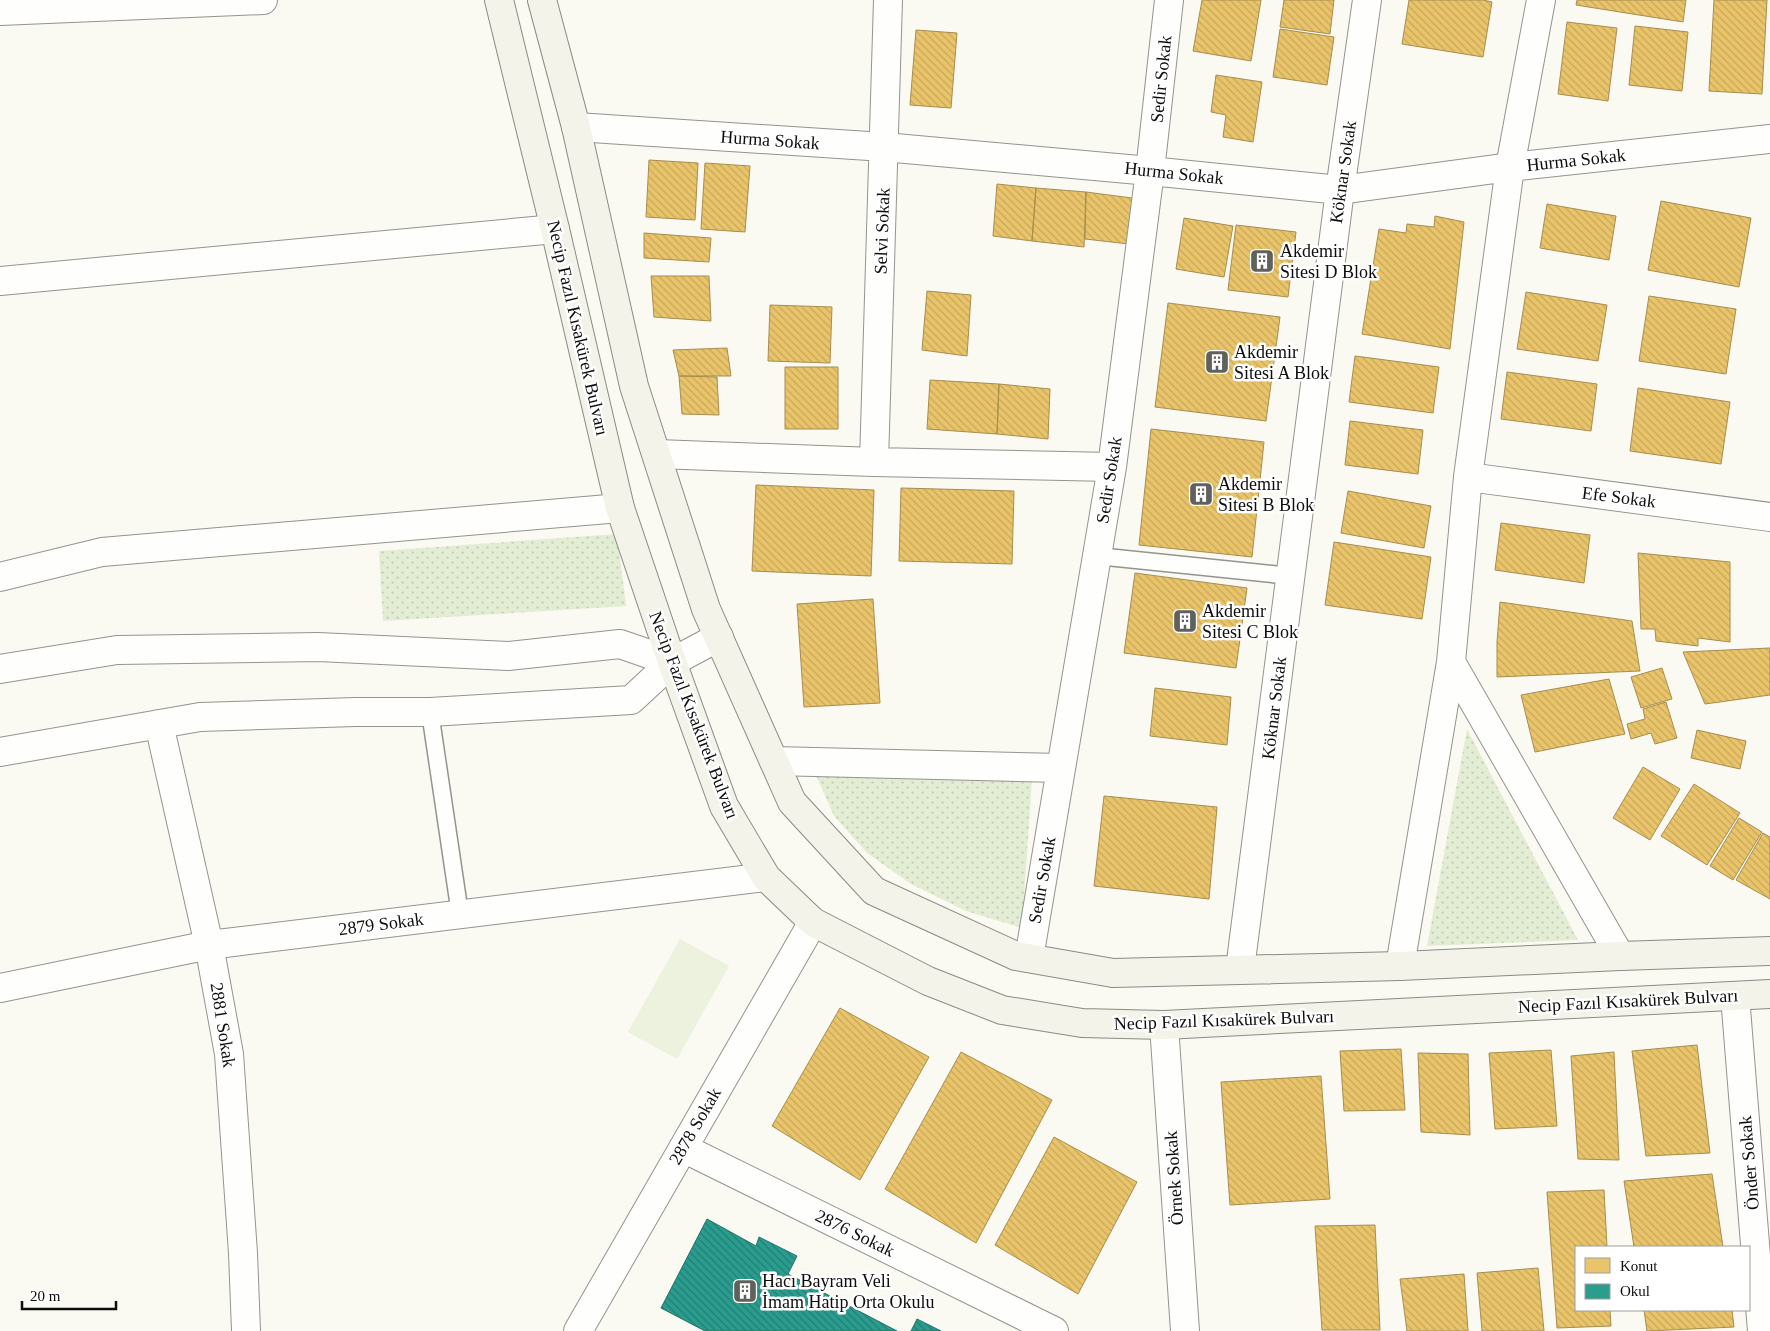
<svg xmlns="http://www.w3.org/2000/svg" width="1770" height="1331" viewBox="0 0 1770 1331" font-family="'Times New Roman',serif">
  <style>
    .park { fill: url(#park-dots) }
    .pitch { fill: #ecf2de }
    .homes { fill: url(#homes-back-hatch); stroke: #a78d4e }
    .schools { fill: url(#schools-back-hatch); stroke: #217268 }
    .lines { fill: none; stroke-linecap: round; stroke-linejoin: round }
    .service-casing { stroke: #949390; stroke-width: 19 }
    .minor-casing { stroke: #949390; stroke-width: 30 }
    .secondary-casing { stroke: #8a8a87; stroke-width: 30 }
    .service { stroke: #fefefd; stroke-width: 16 }
    .minor { stroke: #fefefd; stroke-width: 28 }
    .secondary { stroke: #f3f3ea; stroke-width: 28 }
    .labels { text-anchor: middle; dominant-baseline: central; stroke-width: 5; stroke-linejoin: round; paint-order: stroke }
    .street-label { font-size: 18px; fill: #0d0d0d; stroke: #fff }
    .poi-label { font-size: 18px; fill: #0d0d0d; stroke: #fff; text-anchor: start }
  </style>
  <defs>
    <pattern id="park-dots" width="8" height="8" patternUnits="userSpaceOnUse" patternTransform="scale(1.25)"><rect width="8" height="8" fill="#e3edd4"/><path d="M2 2h.1M6 6h.1" fill="none" stroke="#c2cab5" stroke-width="1.8" stroke-linecap="round"/></pattern>
    <pattern id="homes-back-hatch" width="6" height="6" patternUnits="userSpaceOnUse" patternTransform="scale(1.25)"><rect width="6" height="6" fill="#e9c46a"/><path d="M-1 5l2 2M0 0l6 6M5-1l2 2" fill="none" stroke="#c7a75b"/></pattern>
    <pattern id="schools-back-hatch" width="6" height="6" patternUnits="userSpaceOnUse" patternTransform="scale(1.25)"><rect width="6" height="6" fill="#2a9d8f"/><path d="M-1 5l2 2M0 0l6 6M5-1l2 2" fill="none" stroke="#227e73"/></pattern>
  </defs>
  <rect width="100%" height="100%" fill="#faf9f2"/>
  <path class="park" d="M617,534l9,72 -243,15 -4,-70z
    M1467,729l111,211 -151,6z
    M816,775l216,4 -10,149 -56,-17 -55,-27 -44,-31 -33,-37z"/>
  <path class="pitch" d="M680,939l49,27 -52,93 -49,-27z"/>
  <path class="homes" d="M1202,0h59l-10,61 -58,-10z
    M1284,0h50l-4,34 -50,-7z
    M1409,0h74l9,2 -9,55 -81,-13z
    M1577,0h109l-3,22 -107,-17z
    M1714,0h53l-5,94 -53,-3z
    M1567,22l50,6 -9,73 -50,-7z
    M1635,26l53,6 -6,59 -53,-6z
    M1280,29l54,8 -7,48 -54,-8z
    M916,30l41,3 -6,75 -41,-3z
    M1216,75l46,7 -9,60 -30,-5 3,-22 -15,-3z
    M649,160l49,3 -3,57 -49,-3z
    M705,163l45,3 -5,66 -44,-3z
    M997,184l39,4 -4,53 -39,-5z
    M1036,188l50,4 -2,55 -52,-6z
    M1086,192l46,6 -3,46 -44,-5z
    M1661,201l90,17 -12,69 -91,-17z
    M1547,204l69,12 -7,44 -69,-12z
    M1435,216l29,6 -14,127 -88,-15 17,-105 27,4 1,-9 27,3z
    M1184,218l49,8 -9,51 -48,-8z
    M1236,225l60,7 -8,65 -60,-7z
    M644,233l67,5 -2,24 -65,-4z
    M651,276h58l2,45 -57,-4z
    M927,291l44,4 -4,61 -45,-6z
    M1526,292l81,13 -9,56 -81,-12z
    M1649,296l87,13 -10,65 -87,-13z
    M1168,303l112,14 -14,104 -111,-14z
    M770,305l62,2 -2,56 -62,-2z
    M727,348l4,28h-52l-6,-26z
    M1355,356l84,11 -6,46 -84,-11z
    M785,367h53v62h-53z
    M1507,372l90,12 -6,47 -90,-12z
    M679,376l38,1 2,38 -37,-1z
    M930,380l69,4 -2,50 -70,-5z
    M999,384l51,5 -2,50 -51,-5z
    M1638,388l92,14 -9,62 -91,-13z
    M1350,421l73,9 -5,44 -73,-9z
    M1151,429l113,13 -12,115 -113,-12z
    M756,485l118,5 -3,86 -119,-5z
    M901,488l113,3 -2,73 -113,-3z
    M1348,491l83,15 -7,42 -83,-15z
    M1501,523l89,12 -6,48 -89,-13z
    M1334,542l97,15 -9,62 -97,-14z
    M1638,553l92,9v80l-32,-4v8l-42,-5 -1,-12h-14z
    M1135,573l112,15 -11,80 -112,-15z
    M873,599l7,104 -76,4 -7,-103z
    M1500,602l132,19 8,50 -143,6v-35z
    M1770,648v47l-65,9 -22,-52z
    M1662,668l10,31 -31,9 -10,-31z
    M1609,679l16,55 -90,18 -14,-57z
    M1155,688l76,9 -4,48 -77,-9z
    M1666,702l11,36 -22,6 -4,-11 -20,6 -4,-15 18,-5 -2,-10z
    M1697,730l49,11 -6,28 -49,-11z
    M1643,767l37,22 -30,51 -37,-22z
    M1694,784l46,29 -33,52 -46,-29z
    M1104,796l113,11 -8,92 -115,-13z
    M1739,818l23,14 -29,48 -23,-14z
    M1763,833l7,4v62l-34,-19z
    M840,1008l89,49 -69,123 -88,-54z
    M1697,1045l13,108 -64,3 -14,-105z
    M1401,1049l4,61 -61,1 -4,-60z
    M1551,1050l6,76 -62,3 -6,-76z
    M961,1052l91,48 -76,143 -91,-54z
    M1614,1052l5,108 -41,-1 -7,-103z
    M1418,1053l50,1 2,81 -49,-3z
    M1321,1076l9,123 -100,6 -9,-123z
    M1054,1137l83,45 -59,112 -83,-49z
    M1712,1174l11,73h-89l-10,-66z
    M1604,1190l3,57h-31v63h34l1,16 -54,2 -10,-136z
    M1375,1225l5,105h-58l-7,-104z
    M1538,1268l6,63h-62l-5,-58z
    M1464,1274l4,57h-61l-7,-52z
    M1644,1310h88l2,17 -87,4z"/>
  <path class="schools" d="M707,1219l49,27 3,-9 38,19 -9,18 109,57h-192l-44,-23z
    M917,1319l24,12h-30z"/>
  <g class="lines">
    <defs>
      <path id="service" d="M1097,556l194,20
        M430,712l30,202"/>
      <path id="minor" d="M0,11l263,-11
        M576,127l308,20 266,24 190,19 170,-23 260,-28
        M0,281l555,-52
        M657,454l217,8 238,5
        M874,462l14,-462
        M1468,477l302,40
        M0,577l102,-25 518,-44
        M1451,662l169,294
        M0,669l117,-19 201,-3 190,9 112,-12 52,18
        M159,724l50,221 20,109 14,199 3,78
        M0,752l200,-35 155,-5h75l201,-12 41,-38 47,-25
        M774,761l287,7
        M1029,958l83,-491 38,-296 19,-171
        M1400,966l51,-304 17,-185 42,-310 31,-167
        M1240,969l100,-779 27,-190
        M0,988l209,-43 557,-68
        M1735,996l27,335
        M1164,1025l21,306
        M683,1148l371,183
        M578,1331l235,-409"/>
      <path id="secondary" d="M499,0l56,229 65,279 52,154 52,144 42,71 47,45 115,59 74,29 80,13 82,2 606,-31
        M542,0l34,127 58,259 72,223 86,193 82,89 142,65 97,17 287,-7 220,-10 150,-5"/>
    </defs>
    <use href="#service" class="service-casing"/>
    <use href="#minor" class="minor-casing"/>
    <use href="#secondary" class="secondary-casing"/>
    <use href="#service" class="service"/>
    <use href="#minor" class="minor"/>
    <use href="#secondary" class="secondary"/>
  </g>
  <defs>
    <symbol id="building-square" viewBox="-11 -11 22 22"><rect x="-9" y="-9" width="18" height="18" rx="4" fill="#60605d" stroke="#fff"/><path d="M-4-6H4V6H1V3H-1V6H-4ZM-2.5-4.3h1.7v1.8h-1.7ZM.8-4.3h1.7v1.8H.8ZM-2.5-1h1.7V.8h-1.7ZM.8-1h1.7V.8H.8Z" fill="#fff"/></symbol>
  </defs>
  <g fill-rule="evenodd">
    <use href="#building-square" x="1248" y="247" width="28" height="28"/>
    <use href="#building-square" x="1203" y="348" width="28" height="28"/>
    <use href="#building-square" x="1187" y="480" width="28" height="28"/>
    <use href="#building-square" x="1171" y="607" width="28" height="28"/>
    <use href="#building-square" x="731" y="1277" width="28" height="28"/>
  </g>
  <g class="labels">
    <g class="street-label">
      <text transform="translate(1161 79) rotate(-84)">Sedir Sokak</text>
      <text transform="translate(770 140) rotate(4)">Hurma Sokak</text>
      <text transform="translate(1576 160) rotate(-6)">Hurma Sokak</text>
      <text transform="translate(1343 172) rotate(-82)">Köknar Sokak</text>
      <text transform="translate(1174 173) rotate(6)">Hurma Sokak</text>
      <text transform="translate(882 231) rotate(-88)">Selvi Sokak</text>
      <text transform="translate(578 328) rotate(77)">Necip Fazıl Kısakürek Bulvarı</text>
      <text transform="translate(1109 480) rotate(-81)">Sedir Sokak</text>
      <text transform="translate(1619 497) rotate(7)">Efe Sokak</text>
      <text transform="translate(1274 708) rotate(-83)">Köknar Sokak</text>
      <text transform="translate(694 715) rotate(69)">Necip Fazıl Kısakürek Bulvarı</text>
      <text transform="translate(1042 880) rotate(-80)">Sedir Sokak</text>
      <text transform="translate(381 924) rotate(-7)">2879 Sokak</text>
      <text transform="translate(1628 1001) rotate(-3)">Necip Fazıl Kısakürek Bulvarı</text>
      <text transform="translate(1224 1020) rotate(-2)">Necip Fazıl Kısakürek Bulvarı</text>
      <text transform="translate(223 1025) rotate(81)">2881 Sokak</text>
      <text transform="translate(695 1126) rotate(-60)">2878 Sokak</text>
      <text transform="translate(1749 1163) rotate(-95)">Önder Sokak</text>
      <text transform="translate(1174 1178) rotate(-94)">Örnek Sokak</text>
      <text transform="translate(855 1233) rotate(26)">2876 Sokak</text>
    </g>
    <g class="poi-label">
      <text x="1280" y="251">Akdemir<tspan x="1280" dy="21">Sitesi D Blok</tspan></text>
      <text x="1234" y="352">Akdemir<tspan x="1234" dy="21">Sitesi A Blok</tspan></text>
      <text x="1218" y="484">Akdemir<tspan x="1218" dy="21">Sitesi B Blok</tspan></text>
      <text x="1202" y="611">Akdemir<tspan x="1202" dy="21">Sitesi C Blok</tspan></text>
      <text x="762" y="1281">Hacı Bayram Veli<tspan x="762" dy="21">İmam Hatip Orta Okulu</tspan></text>
    </g>
  </g>
  <rect x="1575" y="1246" width="175" height="65" fill="#ffffff" stroke="#9e9e9e"/>
  <rect x="1585" y="1258" width="25" height="15" fill="#e9c46a" stroke="#9e9e9e"/>
  <text x="1620" y="1271" font-size="15" fill="#0d0d0d">Konut</text>
  <rect x="1585" y="1284" width="25" height="15" fill="#2a9d8f" stroke="#9e9e9e"/>
  <text x="1620" y="1296" font-size="15" fill="#0d0d0d">Okul</text>
  <path d="M22 1301v8h94v-8" fill="none" stroke="#0d0d0d" stroke-width="2.5"/>
  <text x="30" y="1301" font-size="15" fill="#0d0d0d" stroke="#ffffff" stroke-width="4" paint-order="stroke">20 m</text>
</svg>
